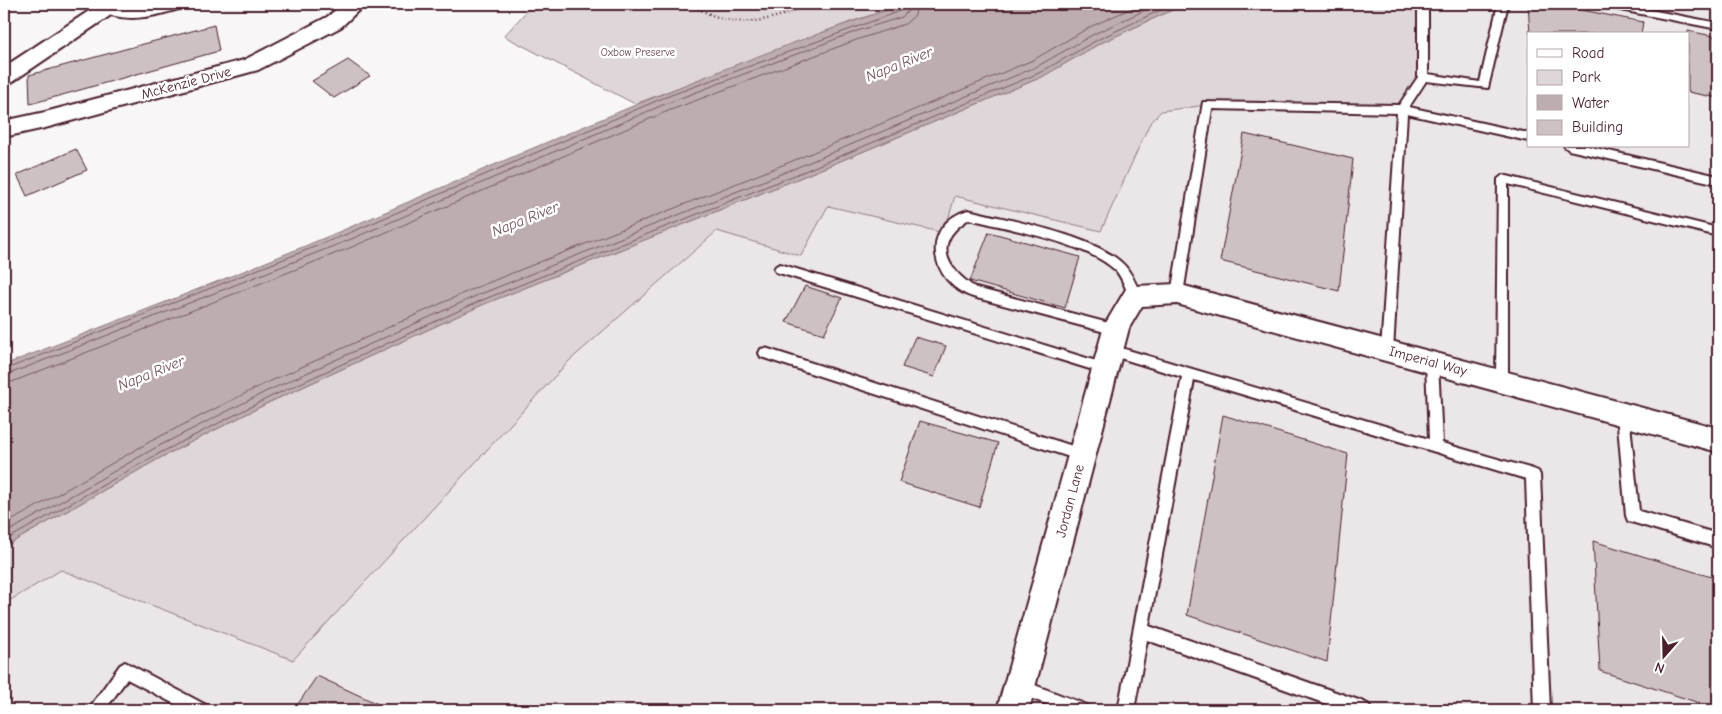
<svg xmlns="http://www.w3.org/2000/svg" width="1722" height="714" viewBox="0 0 1722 714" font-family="'Comic Neue',sans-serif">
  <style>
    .built { fill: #ebe6e8; fill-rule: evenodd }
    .green { fill: #ded6d9; stroke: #947a82 }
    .water { fill: #bdadb0; stroke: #8f747b }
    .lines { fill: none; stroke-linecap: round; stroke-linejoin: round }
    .shore { stroke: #785860; stroke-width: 1 }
    .building { fill: #cdc1c4; stroke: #4a1f2b }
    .lane-casing { stroke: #4a1f2b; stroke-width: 4 }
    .street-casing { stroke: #4a1f2b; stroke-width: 4 }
    .path { stroke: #4a1f2b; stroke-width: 2.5; stroke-dasharray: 1 3; stroke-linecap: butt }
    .lane { fill: #fff; fill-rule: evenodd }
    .street { fill: #fff; fill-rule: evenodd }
    .labels { text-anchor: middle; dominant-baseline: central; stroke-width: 5; stroke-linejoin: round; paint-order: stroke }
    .far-park-label { font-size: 11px; fill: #6f4d56; stroke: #fff }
    .street-label { font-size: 14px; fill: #4a1f2b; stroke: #fff }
    .water-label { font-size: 15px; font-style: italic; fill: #72515a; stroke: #fff }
  </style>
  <rect width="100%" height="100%" fill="#f8f6f7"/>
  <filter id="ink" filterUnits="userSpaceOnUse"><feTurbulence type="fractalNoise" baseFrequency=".02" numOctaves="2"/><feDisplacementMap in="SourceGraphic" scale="10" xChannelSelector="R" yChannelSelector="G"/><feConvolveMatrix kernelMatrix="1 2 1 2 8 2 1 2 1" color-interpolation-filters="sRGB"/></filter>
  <g filter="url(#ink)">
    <path class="built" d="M1423,4h295v706h-1714v-106l57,-34 232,90 276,-299 149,-130 82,25 28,-50 116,27 11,-37 146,35 48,-106 12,-14 262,-34zM1528,34h160v112h-160z"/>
    <path class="green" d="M533,4h372l-52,17 -218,83 -131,-68z
      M1185,4h238v73l-21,32 -195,-4 -46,6 -12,14 -48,106 -146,-35 -11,37 -116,-27 -27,50 -84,-25 -148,130 -276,299 -232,-90 -57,34v-57l156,-89 110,-56 212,-97 315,-126 245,-102 57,-33z"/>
    <path class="water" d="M905,4h280l-86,40 -57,33 -245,102 -315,126 -212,97 -110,56 -156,89v-182c115,-45 231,-89 344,-137 184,-79 367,-162 557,-224z"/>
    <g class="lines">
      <path class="shore" d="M4,370l343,-136 316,-136 237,-87 4,-7
        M4,376l345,-136 316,-136 192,-73 45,-14 6,-6 2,-7
        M4,383l8,-1 340,-135 316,-136 191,-72 46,-15 10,-9 2,-11
        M4,525l147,-84 111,-56 213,-97 315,-126 243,-102 57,-33 51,-23
        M4,534l151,-86 110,-56 213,-97 315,-126 243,-102 58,-33 64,-30
        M4,541l154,-87 110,-56 212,-97 315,-126 244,-102 58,-33 76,-36"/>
    </g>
    <path class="building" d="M1528,4h23l92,18 -2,12h-111z
      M214,25l5,26 -189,53 -1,-29z
      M1688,31l30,6v61l-30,-6z
      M348,60l22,16 -36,22 -22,-17z
      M1244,134l109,25 -14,132 -119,-30z
      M76,149l11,21 -60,26 -10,-21z
      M989,232l91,25 -15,51 -95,-27z
      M805,286l37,12 -18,36 -38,-12z
      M915,337l31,9 -12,31 -32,-10z
      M1223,415l125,39 -21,208 -140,-47z
      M920,421l78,22 -19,64 -80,-25z
      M1593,541l125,38v130l-118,-38z
      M317,676l74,34h-97z"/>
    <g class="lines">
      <defs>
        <path id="lane" d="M1418,4h10v70l52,8 18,-78h10l-20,84 -62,-7 -17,26 119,26v8l-121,-27 -14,237 -2,4 -4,1 -4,-1 -2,-4 16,-238 -185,-4 -29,185 -2,3h-8l-2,-3 32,-192 196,3 19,-28z
          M1600,4h19l99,19v6l-113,-22z
          M1564,146h23l131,30v8l-149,-34z
          M1503,175l215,53v8l-210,-52v197l-2,4 -4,1 -4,-1 -2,-4 2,-202z
          M968,210c40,10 130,26 157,56 7,8 12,20 16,30l-2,3h-8c-5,-9 -8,-19 -14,-27 -27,-29 -109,-43 -148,-53 -37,23 -24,49 7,69l144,38 2,4 -2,4 -4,1 -143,-38c-43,-14 -54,-72 -5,-87z
          M780,264l326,100 4,1 2,4 -2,4 -4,1 -330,-102 -2,-3 2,-3z
          M1111,345l318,94 -3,-76 2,-4 4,-1 4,1 2,4 4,80 91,26 5,2 2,4 10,235h-16l-8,-231 -332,-99 -45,246 215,76 5,3 3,5h-29l-196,-70 -13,70h-16l64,-333 -75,-23 -2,-4 2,-4z
          M765,348l317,101 5,2 2,4 -2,4 -5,2 -321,-104 -2,-4 2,-4z
          M1623,408l5,2 1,4 10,97 79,23v14l-90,-27 -2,-5 -9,-102 1,-4z
          M125,662l81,43 3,5h-23l-59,-31 -22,31h-17l32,-45z
          M1019,679l68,26 3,5h-28l-48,-18 -3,-5 3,-5z"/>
        <path id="street" d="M87,4h98l-3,4c-23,7 -47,14 -71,7l-99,67 -8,2v-17l88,-58z
          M343,4h22l-24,23 -83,43 -213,58 -41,9v-16l41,-9 199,-52 83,-43z
          M1177,284l541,144v24l-541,-148 -35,2 -13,22 -100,382h-32l107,-384 22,-37 9,-3z"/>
      </defs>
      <use href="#lane" class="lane-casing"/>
      <use href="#street" class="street-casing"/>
      <path class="path" d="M691,4c39,26 77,20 118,0"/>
      <use href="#lane" class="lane"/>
      <use href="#street" class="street"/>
    </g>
  </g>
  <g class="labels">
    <g class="far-park-label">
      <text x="638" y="52">Oxbow Preserve</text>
    </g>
    <g class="street-label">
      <text transform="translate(186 83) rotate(-15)">McKenzie Drive</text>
      <text transform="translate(1428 361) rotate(15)">Imperial Way</text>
      <text transform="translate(1070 501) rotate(-75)">Jordan Lane</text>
    </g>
    <g class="water-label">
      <text transform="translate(899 64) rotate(-22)">Napa River</text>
      <text transform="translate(525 219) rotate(-22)">Napa River</text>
      <text transform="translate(151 373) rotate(-22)">Napa River</text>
    </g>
  </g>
  <rect width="1722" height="714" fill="none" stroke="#fff" stroke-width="20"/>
  <rect x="10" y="10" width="1702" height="694" fill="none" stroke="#4a1f2b" stroke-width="2" filter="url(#ink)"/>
  <rect x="1527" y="32" width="162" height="115" fill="#ffffff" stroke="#b7a5aa"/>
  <rect x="1537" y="49" width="25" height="8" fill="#ffffff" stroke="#b7a5aa"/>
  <text x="1572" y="58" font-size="15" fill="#4a1f2b">Road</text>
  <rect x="1537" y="70" width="25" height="15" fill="#ded6d9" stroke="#b7a5aa"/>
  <text x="1572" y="82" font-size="15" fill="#4a1f2b">Park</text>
  <rect x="1537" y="95" width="25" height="15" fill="#bdadb0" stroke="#b7a5aa"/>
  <text x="1572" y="108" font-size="15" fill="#4a1f2b">Water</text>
  <rect x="1537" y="120" width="25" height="15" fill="#cdc1c4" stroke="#b7a5aa"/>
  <text x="1572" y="132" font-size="15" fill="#4a1f2b">Building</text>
  <g transform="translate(1664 656) rotate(200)" stroke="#ffffff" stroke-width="4" paint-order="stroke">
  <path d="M0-4L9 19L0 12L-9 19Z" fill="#4a1f2b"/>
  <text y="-8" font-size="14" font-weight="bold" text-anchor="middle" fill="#4a1f2b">N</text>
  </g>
</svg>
